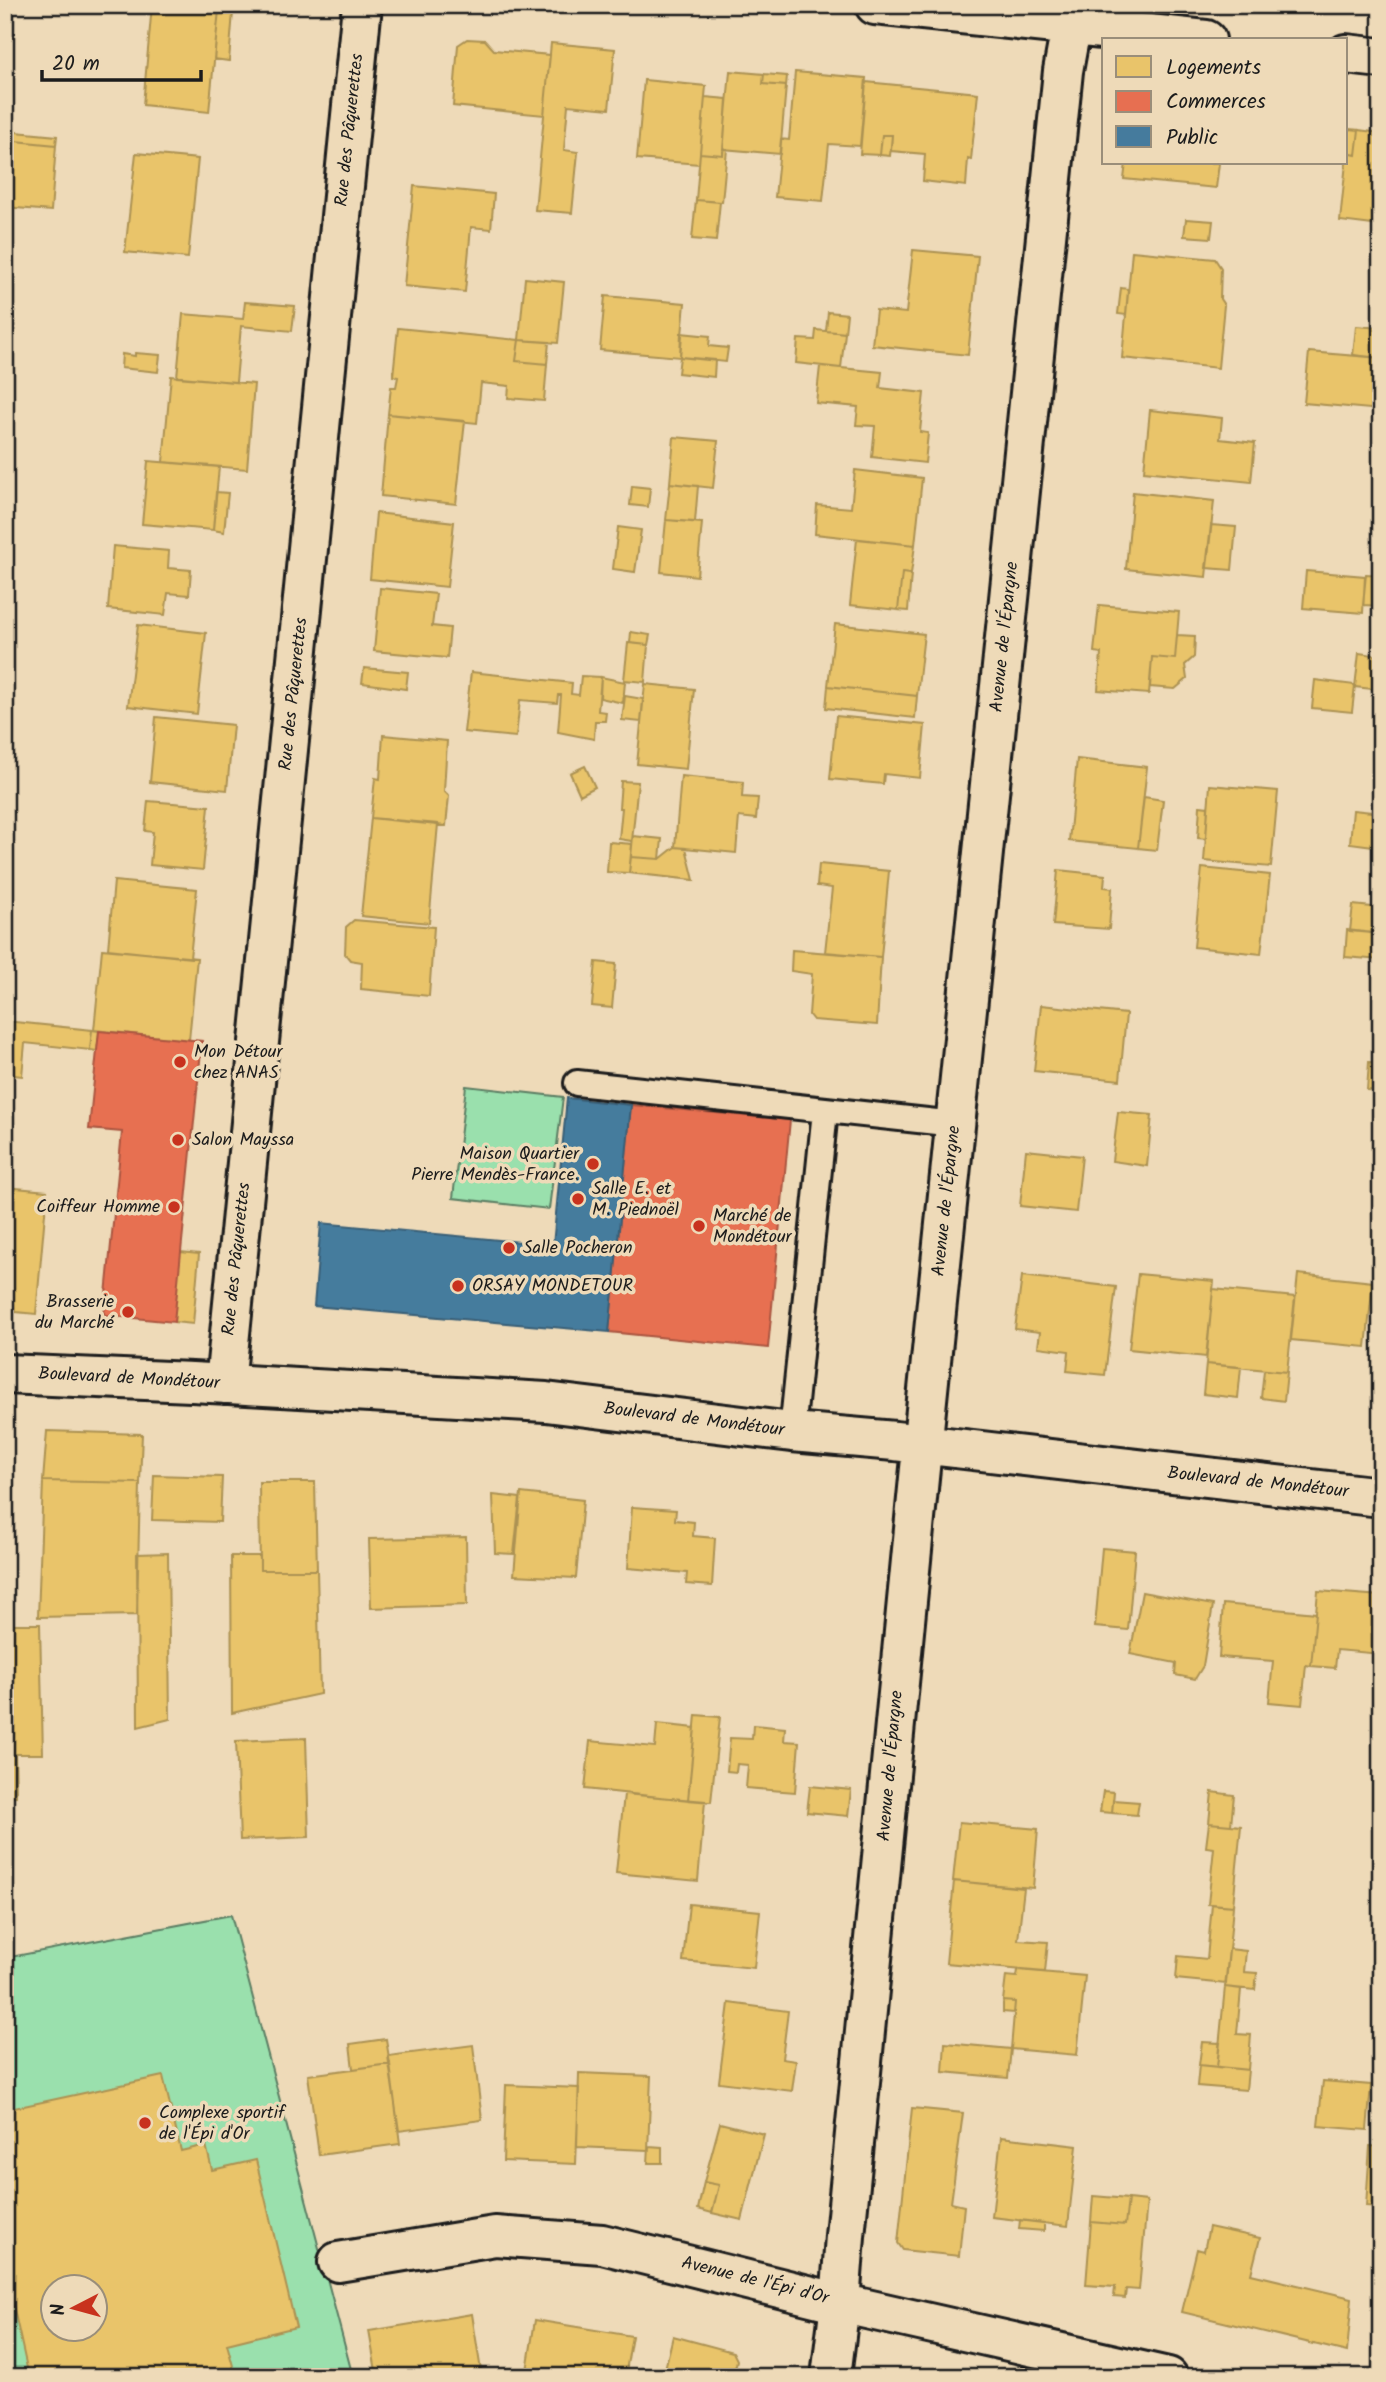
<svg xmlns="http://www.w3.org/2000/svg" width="1386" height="2382" viewBox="0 0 1386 2382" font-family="Kalam,sans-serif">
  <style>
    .green { fill: #9ae0ad; stroke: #5b7e64; stroke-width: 2; fill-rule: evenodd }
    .homes { fill: #e9c46a; stroke: #ac9253; stroke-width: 2; fill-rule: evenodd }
    .shops { fill: #e76f51; stroke: #aa5641; stroke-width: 2 }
    .public { fill: #457b9d; stroke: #395e76; stroke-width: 2 }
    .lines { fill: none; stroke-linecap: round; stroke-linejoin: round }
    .service-casing { stroke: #1c1c1c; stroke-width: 30 }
    .minor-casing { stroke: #1c1c1c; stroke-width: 44 }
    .service { stroke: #eedab8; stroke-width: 24 }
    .minor { stroke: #eedab8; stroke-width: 38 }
    .poi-dot { fill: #c8321e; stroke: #eedab8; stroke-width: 2.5 }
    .labels { text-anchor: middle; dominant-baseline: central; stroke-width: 7; stroke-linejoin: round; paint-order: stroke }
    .street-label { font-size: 18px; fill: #1c1c1c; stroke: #eedab8 }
    .poi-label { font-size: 18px; fill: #1c1c1c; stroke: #eedab8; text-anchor: start }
  </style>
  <rect width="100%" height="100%" fill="#eedab8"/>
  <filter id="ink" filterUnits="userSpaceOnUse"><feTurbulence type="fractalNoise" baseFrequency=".0143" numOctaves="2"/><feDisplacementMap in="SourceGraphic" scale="14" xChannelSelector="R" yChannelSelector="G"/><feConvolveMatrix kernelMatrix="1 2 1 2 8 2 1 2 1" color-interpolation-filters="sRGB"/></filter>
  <g filter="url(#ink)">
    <path class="green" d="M466,1086l97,11 -14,112 -96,-11z
      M231,1915l122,462h-348v-419zM52,2288h42v42h-42z"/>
    <path class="homes" d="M152,5l67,5 -10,102 -66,-7z
      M219,10l14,2 -4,49 -15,-2z
      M467,39l18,1 9,10 56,5 -6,60 -91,-9 5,-61z
      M551,43l64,6 -6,60 -41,-4 -4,45 14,2 -6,61 -37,-3z
      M730,71l34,3 -1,10 23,2 -6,68 -57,-5z
      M795,72l71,6 -6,68 -31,-2 -6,57 -48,-4 6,-58 8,1z
      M764,74l23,2 -1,10 -23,-2z
      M644,80l62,6 -7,78 -62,-5z
      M866,82l112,11 -7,67 -3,-1 -2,27 -43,-5 2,-27 -34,-3 1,-16h-10l-2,20 -20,-1z
      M705,97l22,2 -4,56 -23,-2z
      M1349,129l10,1 -3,25 -9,-2z
      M1359,130l22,3v93l-41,-5 7,-68 9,2z
      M5,131l52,5 -1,9 -51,-5z
      M882,135h10l-2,21 -10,-1z
      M5,140l51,5 -5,66 -46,-4z
      M723,149h4l-5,53 -26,-2 4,-47 23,2z
      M136,153l62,6 -10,99 -63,-6z
      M1126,163h93l-3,25 -92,-9z
      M414,186l80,8 -3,35 -20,-2 -6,65 -61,-6z
      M696,200l24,2 -4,39 -24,-2z
      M1186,219l27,2 -2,17 -27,-2z
      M913,250l65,6 -10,99 -96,-10 4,-35 30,3z
      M1132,251l83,8 6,9 -1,31 4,6 -6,63 -96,-10z
      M525,278l39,4 -6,61 -39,-3z
      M1121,288l7,1 -2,26 -8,-1z
      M605,296l80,7 -5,54 -80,-7z
      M245,302l50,4 -3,25 -51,-5 -5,56 -59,-5 6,-63 60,5z
      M828,312l19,2 -2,19 -19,-2z
      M1356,326l25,2v30l-28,-3z
      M398,328l121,12 -3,21 31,3 -3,37 -36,-3 1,-12 -28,-3 -4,40 -89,-9 3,-27h5l2,-10 -5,-1z
      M816,330l29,3 -4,35 -45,-5 2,-24 17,1z
      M681,333l29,3 -1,10 19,2 -2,14 -46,-5z
      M519,340l30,2 -2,22 -31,-3z
      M1309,352l72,6v52l-77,-7z
      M135,353l25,2 -2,17 -37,-4 1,-14 13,2z
      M680,357l35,3 -1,17 -36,-4z
      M820,366l62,6 -2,16 44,5 -4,39 8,1 -3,30 -53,-6 3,-31 -19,-1 2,-18 -42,-4z
      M171,376l83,8 -7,85 -84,-7z
      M1150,410l72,8 -2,21 35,4 -4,39 -107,-11z
      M388,414l77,7 -9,83 -75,-8z
      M674,437l44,4 -5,47 -43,-5z
      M148,461l71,6 -6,63 -71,-6z
      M855,470l67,8 -7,67 -100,-11 2,-29 34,3z
      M670,483l28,3 -3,36 -29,-2z
      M632,486l18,2 -2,19 -18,-2z
      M216,492l12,1 -4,39 -11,-2z
      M1133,492l81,9 -8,76 -80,-8z
      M376,513l78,9 -7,65 -77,-8z
      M666,520l36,3 -5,53 -36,-4z
      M1211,525l25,2 -4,43 -26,-2z
      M618,527l23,3 -6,42 -22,-3z
      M857,539l58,6 -4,29 -9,-1 -4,37 -48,-5z
      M113,546l56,5 -1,17 23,2 -2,25 -21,-2 -3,22 -57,-6z
      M1306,571l59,5 -2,37 -60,-5z
      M902,573l9,1 -3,37 -10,-1z
      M1366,574l15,1v31l-18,-1z
      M380,588l56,6 -4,32 18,2 -3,30 -73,-7z
      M1099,605l80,7 -4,47 -23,-2 -3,37 -51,-4 3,-37 -7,-1z
      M835,624l89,10 -7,62 -89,-10z
      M138,625l68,8 -9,81 -69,-8z
      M631,632l19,3 -2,10 -18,-2z
      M1177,635l18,1 -1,21 -9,8 2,14 -12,10 -25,-2 2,-30 23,2z
      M628,643l20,2 -3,37 -21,-2z
      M1359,653l22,3v34l-26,-3z
      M364,668l44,4 -2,17 -44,-6z
      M471,672l101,11 -1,11 8,1 2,-19 20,1 -3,34 8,1 -1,9h-10l-1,18 -36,-7 3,-37h-3l-1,8 -37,-3 -4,37 -52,-5z
      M601,677l24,5 -2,21 -23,-5z
      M1315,680l40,5 -3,27 -40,-4z
      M645,684l49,5 -8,80 -49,-5z
      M828,686l89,10 -2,22 -89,-10z
      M625,696l18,3 -2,23 -19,-2z
      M836,716l89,9 -5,53 -36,-4 -1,10 -53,-5z
      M156,717l77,8 -6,65 -77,-8z
      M383,735l64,6 -3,50 5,5 -3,30 -75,-8 4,-40 5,1z
      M1077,759l70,8 -9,81 -69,-7z
      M585,766l10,21 -15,8 -10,-22z
      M681,776l62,6 -1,15 16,1 -2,21 -17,-2 -3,36 -61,-6z
      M621,781l17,1 -6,59 -13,-2 3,-31h-3z
      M1210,785l68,6 -7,76 -67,-6z
      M1144,797l19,3 -6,50 -19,-2z
      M148,801l61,5 -6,64 -53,-5 3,-33 -8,-1z
      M1200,806l8,1 -2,32 -8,-1z
      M1353,810l28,3v34l-31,-4z
      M371,818l67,6 -9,99 -68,-7z
      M633,836l29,3 -2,20 -29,-2z
      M609,842l23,2 -3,29 -22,-1z
      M675,847l11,1 8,32 -65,-7 2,-16 29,2z
      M819,864l70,7 -8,86 -56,-5 7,-64 -15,-2z
      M1202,868l68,7 -9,79 -67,-7z
      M1058,870l47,5 -1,12 8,1 -3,41 -56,-4z
      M114,881l83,8 -7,69 -82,-9z
      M1353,905l28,3v26l-31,-3z
      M354,920l80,7 -5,69 -68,-7 1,-27 -12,-2 -5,-6 1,-27z
      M1347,930l34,4v26l-36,-3z
      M102,949l95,9 -8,82 -95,-10z
      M792,950l89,7 -4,68 -64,-5 -4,-5 3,-41 -21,-3z
      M596,962l20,2 -4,44 -20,-2z
      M1041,1005l85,9 -6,66 -86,-9z
      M5,1021l87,9 -2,20 -65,-7 -3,33 -17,-2z
      M92,1030l7,1 -2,20 -7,-1z
      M1369,1062l12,1v28l-14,-1z
      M1118,1112l34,3 -5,51 -35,-5z
      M1026,1150l56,6 -6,56 -56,-6z
      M5,1187l42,4 -11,123 -31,-3z
      M180,1252l19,2 -6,70 -19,-2z
      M1138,1274l76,7 -8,76 -77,-8z
      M1298,1274l75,8 -7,65 -75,-7z
      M1022,1276l94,11 -11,88 -38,-4 2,-20 -31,-4 2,-15 -25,-3z
      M1213,1289l82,8 -8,75 -81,-8z
      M1206,1364l35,3 -3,31 -35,-4z
      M1264,1370l23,2 -3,29 -23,-3z
      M47,1431l95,3 -2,49 -97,-2z
      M154,1475l68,2 -2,45 -68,-2z
      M43,1481l97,2 -3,132 -99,2z
      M259,1482h56l2,88h-57z
      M521,1493l62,7 -7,78 -62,-3z
      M493,1495l27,3 -6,56 -19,-1z
      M632,1507l44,3 -1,10 19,2 -1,14 22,2 -3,48 -26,-2 1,-11 -59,-5z
      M466,1537l1,68 -96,3 -2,-69z
      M1102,1548l33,3 -7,79 -33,-3z
      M168,1553l2,166 -32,8 -1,-173z
      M231,1556h29v14h57l3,124 -88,19z
      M1318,1591l63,5v58l-44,-4 -2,18 -24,-2z
      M1142,1592l71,13 -10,61 -8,13 -20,-4 1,-12 -46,-9z
      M1223,1604l93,9 -5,53 -5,-1 -4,40 -33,-3 4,-41 -54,-4z
      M5,1624h35l3,130h-28l1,42h-11z
      M696,1715l24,2 -9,85 -23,-2z
      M657,1724l38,4 -7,72 -103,-11 5,-48 65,6z
      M753,1725l32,3 -1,13 15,1 -4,50 -49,-4 2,-23 -11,-1 -1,8 -9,-1 3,-33 22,1z
      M306,1738l3,99 -69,3 -4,-99z
      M810,1786l41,4 -3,26 -41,-4z
      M1103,1791l11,1 -2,21 -12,-1z
      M1212,1792l22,3 -3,30 -22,-2z
      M624,1794l81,7 -7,80 -82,-8z
      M1113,1800l26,2 -2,13 -25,-2z
      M959,1822l79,7 -5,59 -80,-7z
      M1209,1823l32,3 -8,80 -25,-2 6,-56 -8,-1z
      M954,1881l70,7 -6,52 30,2 -3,30 -99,-9z
      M689,1904l71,7 -6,57 -71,-7z
      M1212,1904l21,2 -7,78 -50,-5 2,-23 29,3z
      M1229,1949l17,2 -2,21 13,1 -2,17 -30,-3z
      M1018,1970l67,6 -8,79 -66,-6 4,-47 -12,-1 3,-25 11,1z
      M1225,1987l16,2 -4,45 14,1 -3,35 -31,-3z
      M1003,2001l12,1 -1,11 -11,-1z
      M729,2003l59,8 -6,48 14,2 -4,30 -73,-9z
      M386,2039l4,25 -37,5 -3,-25z
      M1202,2042l18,1 -3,24 -18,-2z
      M945,2043l66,6 -3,29 -65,-6z
      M473,2045l9,75 -83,11 -11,-75z
      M390,2064l10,80 -81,11 -11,-80z
      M1199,2065l49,5 -2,20 -49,-4z
      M579,2073l72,3 -3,74 -71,-3z
      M163,2076l18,75 25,-6 6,25 44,-10 40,167 -69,17 9,33h-207l-24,-108v-159zM52,2288h42v42h-42z
      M1323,2081l48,4 -4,45 -49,-4z
      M506,2085l73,3 -3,76 -73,-3z
      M912,2108l51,5 -12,90 13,3 -5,50 -56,-6 -5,-7z
      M720,2123l44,11 -22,86 -30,-7 7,-28 -15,-3z
      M1001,2137l76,9 -9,80 -76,-9z
      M649,2146l13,1v16h-14z
      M1370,2146l11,1v60l-15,-1z
      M704,2182l15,3 -7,28 -14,-4z
      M1093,2196l35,3 -3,26 -34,-3z
      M1128,2199l19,2 -8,89 -13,-1 -1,9 -11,-1 1,-10 -29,-2 5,-63 34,3z
      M1020,2220l24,3v8l-25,-2z
      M1209,2227l51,11 -9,36 101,24 -5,54 -165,-40 15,-63 7,2z
      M472,2314l10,63h-105l-8,-46z
      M535,2320l97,16 -7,41h-99z
      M673,2336l60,16 4,8 -4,17h-70z"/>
    <path class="shops" d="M99,1031l103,10 -28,281 -70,-7 18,-183 -33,-3z
      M631,1105l159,15 -22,228 -159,-16z"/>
    <path class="public" d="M567,1098l64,7 -22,227 -295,-26 7,-83 232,22z"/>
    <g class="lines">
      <defs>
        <path id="service" d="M577,1083l378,41
          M792,1432l33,-321"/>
        <path id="minor" d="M875,5l331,35
          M1346,54l35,4
          M5,1374l187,8 354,20 246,30 103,9 486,56
          M225,1384l137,-1379
          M338,2262l157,-26 107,8 238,59 328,74
          M831,2377l9,-74 5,-67 74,-758 144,-1407 8,-44 1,-22"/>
      </defs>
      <use href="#service" class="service-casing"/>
      <use href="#minor" class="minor-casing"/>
      <use href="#service" class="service"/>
      <use href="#minor" class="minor"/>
    </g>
  </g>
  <g class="poi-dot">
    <circle cx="180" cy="1062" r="7"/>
    <circle cx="178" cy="1140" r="7"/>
    <circle cx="593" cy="1164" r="7"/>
    <circle cx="578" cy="1199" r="7"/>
    <circle cx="174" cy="1207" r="7"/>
    <circle cx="699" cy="1226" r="7"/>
    <circle cx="509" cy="1248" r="7"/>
    <circle cx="458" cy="1286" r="7"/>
    <circle cx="128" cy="1312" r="7"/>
    <circle cx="145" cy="2123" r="7"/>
  </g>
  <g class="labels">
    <g class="street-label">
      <text transform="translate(350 130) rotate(-84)">Rue des Pâquerettes</text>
      <text transform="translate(1005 637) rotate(-84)">Avenue de l'Épargne</text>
      <text transform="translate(294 694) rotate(-84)">Rue des Pâquerettes</text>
      <text transform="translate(947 1201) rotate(-84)">Avenue de l'Épargne</text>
      <text transform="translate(237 1259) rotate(-84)">Rue des Pâquerettes</text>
      <text transform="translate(129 1379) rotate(3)">Boulevard de Mondétour</text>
      <text transform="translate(694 1420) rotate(7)">Boulevard de Mondétour</text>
      <text transform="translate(1258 1483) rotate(6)">Boulevard de Mondétour</text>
      <text transform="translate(891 1766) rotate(-85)">Avenue de l'Épargne</text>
      <text transform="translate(755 2281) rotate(14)">Avenue de l'Épi d'Or</text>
    </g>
    <g class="poi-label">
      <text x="194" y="1052">Mon Détour<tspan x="194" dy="21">chez ANAS</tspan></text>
      <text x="192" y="1140">Salon Mayssa</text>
      <text x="579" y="1154" text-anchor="end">Maison Quartier<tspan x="579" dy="21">Pierre Mendès-France.</tspan></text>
      <text x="592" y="1189">Salle E. et<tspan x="592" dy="21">M. Piednoël</tspan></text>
      <text x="160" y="1207" text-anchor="end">Coiffeur Homme</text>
      <text x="713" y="1216">Marché de<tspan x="713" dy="21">Mondétour</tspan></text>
      <text x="523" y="1248">Salle Pocheron</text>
      <text x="472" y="1286">ORSAY MONDETOUR</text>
      <text x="114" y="1302" text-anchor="end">Brasserie<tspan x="114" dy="21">du Marché</tspan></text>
      <text x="159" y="2113">Complexe sportif<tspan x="159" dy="21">de l'Épi d'Or</tspan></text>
    </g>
  </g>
  <rect width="1386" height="2382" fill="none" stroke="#eedab8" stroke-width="28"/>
  <rect x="14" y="14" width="1358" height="2354" fill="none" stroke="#1c1c1c" stroke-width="2.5" filter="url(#ink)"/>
  <rect x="1102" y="38" width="245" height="126" fill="#eedab8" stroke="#9a8e7a" stroke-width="2"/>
  <rect x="1116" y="56" width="35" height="21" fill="#e9c46a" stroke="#9a8e7a" stroke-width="2"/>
  <text x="1166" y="74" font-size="21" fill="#1c1c1c">Logements</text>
  <rect x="1116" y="91" width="35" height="21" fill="#e76f51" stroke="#9a8e7a" stroke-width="2"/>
  <text x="1166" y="108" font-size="21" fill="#1c1c1c">Commerces</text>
  <rect x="1116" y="126" width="35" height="21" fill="#457b9d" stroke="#9a8e7a" stroke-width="2"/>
  <text x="1166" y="144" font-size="21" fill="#1c1c1c">Public</text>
  <g transform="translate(74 2308) rotate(264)"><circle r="33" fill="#eedab8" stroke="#9a8e7a" stroke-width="2"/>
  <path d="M0-5L12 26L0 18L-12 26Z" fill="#c8321e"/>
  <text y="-10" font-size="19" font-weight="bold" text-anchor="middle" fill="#1c1c1c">N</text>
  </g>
  <path d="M42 70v10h159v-10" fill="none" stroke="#1c1c1c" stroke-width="3.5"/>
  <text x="52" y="70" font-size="21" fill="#1c1c1c" stroke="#eedab8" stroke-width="5" paint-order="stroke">20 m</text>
</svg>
